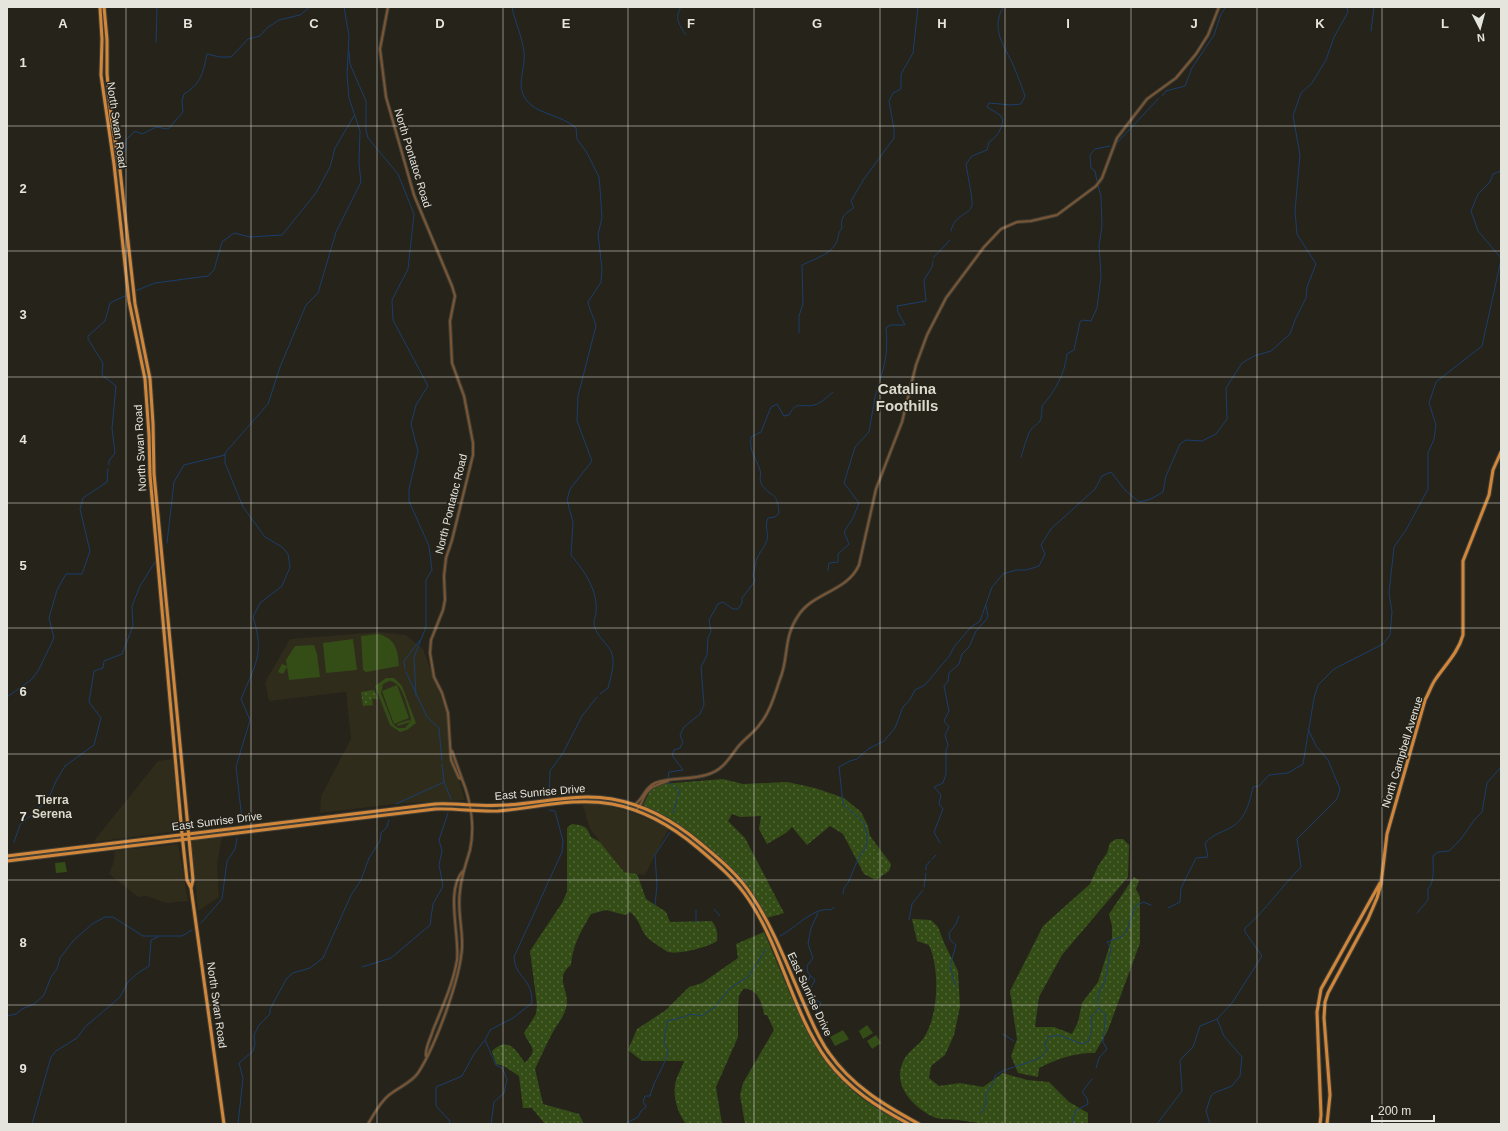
<svg xmlns="http://www.w3.org/2000/svg" width="1508" height="1131" viewBox="0 0 1508 1131" font-family="Arial,sans-serif">
  <style>
    .built { fill: #2f2c1c }
    .grass { fill: url(#grass-dots) }
    .pitch { fill: #344d17; fill-rule: evenodd }
    .lines { fill: none; stroke-linecap: round; stroke-linejoin: round }
    .stream { stroke: #1b3e6d; stroke-width: 1 }
    .minor-casing { stroke: #403e35; stroke-width: 4 }
    .major-casing { stroke: #403e35; stroke-width: 5 }
    .minor { stroke: #7a5634; stroke-width: 2 }
    .major { stroke: #d1863a; stroke-width: 3 }
    .grid { fill: none; stroke: #e5e4dd; stroke-width: 1; stroke-opacity: 0.55 }
    .labels { text-anchor: middle; dominant-baseline: central; stroke-width: 3; stroke-linejoin: round; paint-order: stroke }
    .street-label { font-size: 11px; fill: #e5e4dd; stroke: #25231a }
    .neighbourhood-label { font-size: 12px; font-weight: bold; fill: #dbd8cc; stroke: #25231a }
    .district-label { font-size: 15px; font-weight: bold; fill: #dbd8cc; stroke: #25231a }
    .grid-label { font-size: 13px; text-anchor: middle; font-weight: bold; fill: #e5e4dd; stroke: #25231a; stroke-width: 3; stroke-linejoin: round; paint-order: stroke }
  </style>
  <defs>
    <pattern id="grass-dots" width="8" height="8" patternUnits="userSpaceOnUse"><rect width="8" height="8" fill="#344d17"/><path d="M2 2h.1M6 6h.1" fill="none" stroke="#516638" stroke-width="1.8" stroke-linecap="round"/></pattern>
  </defs>
  <rect width="100%" height="100%" fill="#25231a"/>
  <path class="built" d="M378,632l28,3 17,14 24,65 2,43 10,23 6,20 -71,4 -74,9 1,-17 30,-57 -5,-47 -77,9 -4,-19 25,-43z
    M173,759l5,66 -7,7 -78,10 65,-81z
    M582,803l24,2 25,7 38,16 -24,47 -21,-3 -34,-43z
    M222,836l-5,29 2,32 -21,14 -7,-71z
    M178,844l10,57 -21,2 -21,-7 -8,1 -29,-23 4,-10 2,-13z"/>
  <path class="grass" d="M374,690l4,9h-6l1,6 -10,1 -2,-14z
    M723,779l20,5 44,-2 28,6 29,10 17,14 7,14 2,10 21,28 -2,7 -13,9 -12,-6 -21,-40 -13,-8 -23,19 -15,-18 -6,6 -19,11 -8,-15 2,-13 -21,1 -8,-3 -4,7 17,17 39,75 -17,5c-21,-32 -46,-60 -77,-83 -15,-11 -32,-19 -47,-30l7,-14 11,-7z
    M572,824c11,1 15,2 19,13l9,5 24,30 13,2 9,25 20,13 4,10 42,-1c5,7 6,12 5,20 -8,6 -39,14 -49,11 -2,-1 -15,-10 -18,-12 -9,-7 -10,-21 -20,-28l-5,3 -19,-5 -15,4c-9,15 -19,32 -20,51 -18,14 0,25 -5,43 -2,8 -9,17 -13,24 -7,12 -12,25 -18,37l8,35 36,10 5,10h-39l-13,-16h-9l-4,-32 -15,-10 -8,-2 -4,-13c16,-15 24,-1 33,12 14,-15 6,-14 -1,-30l12,-19 1,-9 -7,-54 32,-48 5,-11v-64z
    M1116,839h7l6,6 -1,32 -66,78 -23,42 -4,30h19l18,7 6,-12 4,-19 16,-21 14,-44v-12l-3,-12 25,-37 5,3 -3,9 4,8v46l-32,87 -13,23c-18,-1 -39,6 -56,15l-1,9 -20,-4 -7,-17 6,-17 -7,-48 33,-65 47,-42 8,-18 9,-13 3,-10z
    M912,919l19,1 7,7 7,18 13,26 2,36 -6,28 -9,20 -14,11 -2,12 10,8 21,-3 23,4 20,-14 24,7 22,2 20,20 19,11v11c-43,0 -88,4 -130,-4 -7,-1 -15,0 -22,-2 -20,-8 -43,-30 -34,-54 3,-10 14,-17 21,-25 16,-23 17,-70 6,-94l-12,-4z
    M764,932c23,52 43,115 85,155 16,16 36,26 56,37h-160l-5,-29 3,-12 31,-53 -7,-15h-3c-1,-11 -7,-28 -21,-26l-4,7 -1,11v30l-22,50 6,37h-36c-8,-11 -13,-25 -11,-39 1,-8 7,-17 9,-24h-42l-14,-11 9,-21 29,-19 23,-23 13,-4 36,-25 -2,-14z"/>
  <path class="pitch" d="M378,634c18,4 20,17 21,32l-33,6 -3,-2 -2,-34z
    M353,639l4,31 -31,3 -3,-30z
    M314,645l3,9 3,23 -31,3 -2,-13 -4,7 -5,-2 4,-8 5,2 -1,-6 9,-14z
    M386,678h8l8,8 14,37 -9,7 -7,2 -10,-7 -15,-39zM389,681c14,0 18,26 22,37l-1,4 -1,-2 -12,4 1,2 12,-4 -5,6h-7l-5,-4 -12,-31 2,-9z
    M397,685l12,33 -15,6 -12,-33z
    M65,862l2,10 -11,1 -1,-10z
    M867,1025l6,8 -10,6 -4,-8z
    M843,1030l6,9 -14,7 -5,-9z
    M876,1035l5,8 -9,6 -5,-8z"/>
  <g class="lines">
    <path class="stream" d="M512,7c3,15 10,29 12,45 2,20 -11,36 6,52 10,10 33,12 46,24l1,11 10,14 12,24 1,11 2,30 -4,16 4,35 -1,13 -13,20c2,10 6,15 8,24l-18,70 -1,25 15,40 -22,28 -3,11 6,22 -2,33c14,17 27,35 25,58 0,3 -2,6 -2,9 0,12 12,20 17,29 5,11 0,26 -3,37l-8,6
      M681,7c-7,11 -2,18 5,28
      M1371,31l3,-24
      M156,42l1,-35
      M349,52l1,12 16,37v29l2,8 30,36 16,40 -6,55 -16,31 1,20 35,66 -12,19 -5,19 7,27 -9,38v12l20,45 3,24 -6,10v47l-12,30 2,39
      M1162,96l4,-5 19,-5 7,-18 22,-33 7,-21 5,-7
      M1116,144l43,-46
      M124,152l2,-3v-9l9,-9 7,3 14,-7 12,2 15,-17 -1,-11 2,-7c17,-10 19,-21 23,-40l13,3h11l17,-18 12,-3 7,-8 12,-8 21,-5 10,-8
      M1501,171l-8,3 -3,8 -12,12 -7,17 7,20 23,27
      M1097,181l-2,-10 -4,-3 -1,-13 5,-6 15,-3
      M951,231c3,-17 19,-16 21,-26 1,-7 -5,-32 -6,-41l6,-8 15,-6 2,-8c9,-6 12,-12 14,-22l-3,-5 -13,-8 2,-4 22,2 10,-1 4,-8c-3,-9 -7,-19 -11,-29 -9,-21 -24,-36 -11,-60
      M933,258l17,-18
      M135,291l20,-8 53,-7 6,-6 8,-28 12,-9 16,4 32,-2 34,-42 14,-26 5,-19 19,-32
      M799,333v-17l4,-12 -1,-39c10,-5 27,-10 33,-20 4,-6 2,-11 7,-17 -2,-11 3,-15 12,-20l-3,-7 13,-22 30,-41v-9l-5,-28 4,-8 8,-4v-15l12,-21 5,-46
      M7,361v7
      M880,380c6,-19 8,-31 6,-52l4,-3h15l-7,-13 -1,-6 29,-5 -2,-21 8,-13 1,-6
      M1021,457c1,-3 6,-20 8,-24 8,-14 13,-4 13,-27 13,-15 23,-32 25,-52l7,-4 6,-28 2,-2 9,1 6,-13 4,-32 -2,-31 3,-19 -1,-29 -3,-12
      M109,465v-4l6,-8 -3,-25 4,-42 -14,-11 1,-12 -15,-24v-3l17,-15 5,-18 17,-8
      M167,543l7,-61 10,-17 41,-10
      M828,571l1,-8 9,-1v-8l11,-10 -5,-12 9,-14 6,-15 -15,-20 11,-36 14,-15 6,-35 4,-13
      M405,669l-1,-8 16,-21
      M406,672l21,45 12,11 3,33
      M7,697l24,-17 7,-9 16,-33 -5,-20 8,-28 9,-16h16l8,-23 -10,-42 3,-11 24,-16 1,-13
      M442,764l2,18 7,17
      M668,779l1,-7 14,-2 -11,-15 2,-5 6,-2 3,-6 -3,-7 4,-8 16,-13 4,-9 -3,-38 6,-12 1,-18 3,-5 -2,-12 9,-16 5,-2 10,7h5l4,-6v-5l13,-17 -2,-6c2,-6 2,-13 5,-19 3,-6 7,-9 9,-16 2,-8 -3,-13 1,-22l7,-1 4,-4c-2,-23 -7,-14 -17,-28 -4,-6 0,-9 -2,-15 -4,-13 -11,-17 -9,-33l10,-5 10,-25 6,-3 7,12 5,-1c7,-15 13,-7 25,-10 6,-1 14,-9 19,-13
      M668,782l5,3
      M675,787l5,4 -2,6
      M549,797l1,-26 13,-18 19,-37 15,-19
      M396,804l48,-22
      M673,813l4,-14
      M241,824l1,-5 -6,-52 14,-47 -9,-21c14,-34 24,-45 12,-82l7,-14 22,-17 8,-19 -2,-13 -6,-7 -17,-10 -22,-30 -18,-44v-10l43,-49 12,-37 26,-62 12,-12 18,-61 25,-50 -2,-18 1,-33 -11,-33 -2,-23 2,-39 -5,-29
      M14,842l6,-17 28,-25 8,-19 9,-15 29,-21 7,-27 -12,-16 5,-31 9,-3 1,-7 18,-7 11,-28 -1,-20 8,-20 15,-24
      M940,843l-6,-11 9,-23 -4,-5 2,-9 -7,-8 9,-4 3,-9v-24l2,-5 -3,-10 4,-8 -5,-6 5,-10 -5,-25 4,-5 1,-8 10,-9 3,-10 7,-7 7,-16 10,-11 2,-4 -2,-10
      M932,859l4,-4
      M926,870v-4l4,-5
      M924,887l2,-14
      M843,894l1,-6 4,-5 10,-24 8,-12 1,-12 -3,-12 -21,-19 -4,-37 11,-6 7,-2 11,-10 16,-8 11,-13 8,-21 6,-6 6,-11 10,-5 25,-30 4,-8 17,-20 9,-6 12,-34 11,-13 13,-4h10l13,-4 6,-12 -4,-9 10,-16 44,-40 7,-13 9,-4 14,18 14,12 12,-3 12,-7 3,-16 14,-32 6,-4 16,1 14,-7 11,-15 -1,-31 16,-25 12,-7 17,-5 19,-17 5,-14 11,-22 1,-11 9,-23 -19,-30 -2,-23 5,-56 -7,-39 8,-23 11,-10 14,-23 8,-23 14,-25 -1,-5
      M655,905l2,-20 -2,-30 15,-23
      M1168,908l12,-6 1,-14 15,-30 12,-1 -3,-14c11,-10 11,-8 23,-14 18,-9 21,-25 25,-42l6,-1 10,-11 19,-2 15,-9 11,-66 4,-13 16,-16 49,-25 7,-9 2,-23 -3,-19 5,-46 12,-17 22,-41v-36l6,-14 2,-14 -7,-22 7,-21 46,-36 19,-86
      M714,909l6,7
      M696,910v12
      M818,913l-7,15 -3,16 5,14 -6,8 1,7 7,7 -6,11 6,8 6,4 -5,11c6,7 13,15 9,23
      M1417,913l11,-13v-11c7,-7 5,-23 5,-33l5,-4 11,-1 12,-12 14,-20 7,-7 5,-29 14,-16
      M909,920l3,-16 11,-14
      M201,923l21,-24 5,-38 8,-12 2,-11
      M780,936c16,-8 34,-30 51,-26l3,-3
      M362,967l29,-9 39,-33 3,-21 10,-18 -4,-21 3,-14 -3,-11 9,-27
      M955,985l-5,-19 6,-21 -6,-5 -1,-7 7,-9 3,-8
      M802,988l4,-6 3,-2 1,-4
      M1098,1006v-11l7,-14 6,-33 -4,-6 14,-5 5,-4 9,-26 8,-5 8,3
      M7,1016l9,-2 6,-5 12,-5 10,-9 7,-18 6,-8 3,-11 13,-17 19,-17 13,-7h8l30,19h39l10,-6
      M1003,1034l11,7
      M1096,1068l3,-10 8,-9 -4,-7 3,-27 -7,-6
      M980,1114l6,-9v-12l8,-11 1,-6c12,-11 46,-12 52,-26l-2,-6 3,-7 11,-2 23,9 7,-3 3,-13 -1,-11 8,-9
      M627,1123l11,-6 3,-6 4,-3 1,-2 -3,-4 2,-6h5c4,-17 15,-29 18,-46l-4,-7 3,-22 17,-4 6,-3 11,2 13,-8 16,-20 18,-11 18,-28
      M32,1124l19,-67 5,-6 21,-13 8,-11 35,-30 8,-15 10,-9 11,-7 2,-26 7,-3
      M238,1124l5,-46 -4,-15 14,-12 2,-7 -1,-9 5,-10 11,-11v-5l17,-31 6,-5 17,-5 13,-10 28,-63 10,-15 8,-22 11,-17 1,-8 6,-6 2,-7
      M448,1124l2,-3 -14,-15v-19l26,-11 12,-22 10,-13
      M491,1124l3,-22 10,-9 3,-14 -5,-11 -6,-3 -11,-25 5,-10 23,-12 19,-15c0,-27 -16,-23 -18,-46l48,-105 1,-11 -8,-30 -6,-1
      M1072,1124l3,-13 13,-7 -1,-6 -5,-6 10,-13
      M1157,1124l25,-33 -2,-31 13,-13 7,-21 17,-7
      M1210,1124l-4,-13 5,-15 3,-3 18,-7 8,-10 2,-19 -18,-21 -7,-17 15,-16 30,-47 -17,-24v-4c21,-18 36,-41 56,-61l-4,-28 40,-40 3,-10 -12,-29 -12,-14 -8,-17"/>
    <defs>
      <path id="minor" d="M388,7l-8,42 6,48 28,98 38,91 3,10 -5,25 2,42 12,33 9,47v12l-21,85 -6,18 -2,18 1,24 -2,10 -12,30 -1,13 4,24 8,16 6,20 3,47 8,18 3,1 -10,-28
        M635,804c8,-4 9,-16 20,-21 16,-6 35,-3 51,-8 16,-4 22,-15 31,-27 7,-9 17,-15 23,-24 10,-12 15,-30 20,-45 9,-21 3,-41 18,-63 15,-24 49,-24 61,-51l17,-76 26,-67 14,-57 11,-30 19,-37 38,-51 17,-18 16,-7 14,-1 26,-6 39,-29 6,-8 15,-40 30,-39 29,-21 20,-24 12,-19 11,-28
        M636,810c4,-3 5,-6 7,-11 5,-12 13,-14 25,-18
        M426,1056c-1,-9 5,-18 7,-26 9,-22 20,-46 24,-70 3,-24 -12,-70 6,-89
        M368,1124c6,-10 12,-22 21,-29 10,-8 22,-12 29,-22 17,-26 42,-93 44,-125 1,-19 -5,-38 -2,-57 1,-14 6,-27 10,-41 5,-23 1,-49 -8,-71"/>
      <path id="major" d="M100,7l2,32 -1,36 13,89 15,137 16,78 4,56 1,40 32,359 5,46 4,8 33,236
        M104,7l3,33v34l4,43 9,53 15,134 15,75 3,45 1,50 39,406 -2,8
        M7,856l428,-52c23,-1 47,3 71,1 36,-2 69,-12 106,-6 34,6 62,22 88,44 19,16 39,32 52,53 22,33 36,72 52,108 7,16 14,34 25,49 23,33 55,52 90,71
        M7,861l428,-52c21,-1 42,3 63,2 39,-3 75,-14 114,-7 33,6 61,23 86,44 19,16 38,32 51,52 33,49 43,112 78,160 22,29 50,47 82,64
        M1320,1124l1,-9 -4,-103 4,-23 59,-106
        M1327,1124l3,-29 -6,-77 1,-16 3,-9 40,-74 9,-21 4,-14 6,-50 38,-134c4,-7 6,-14 10,-20 10,-15 23,-27 28,-45v-74l26,-66 4,-25 8,-18"/>
    </defs>
    <use href="#minor" class="minor-casing"/>
    <use href="#major" class="major-casing"/>
    <use href="#minor" class="minor"/>
    <use href="#major" class="major"/>
  </g>
  <path class="grid" d="M126,7v1117M251,7v1117M377,7v1117M503,7v1117M628,7v1117M754,7v1117M880,7v1117M1005,7v1117M1131,7v1117M1257,7v1117M1382,7v1117M7,126h1494M7,251h1494M7,377h1494M7,503h1494M7,628h1494M7,754h1494M7,880h1494M7,1005h1494"/>
  <g class="labels">
    <g class="street-label">
      <text transform="translate(117 125) rotate(82)">North Swan Road</text>
      <text transform="translate(413 158) rotate(73)">North Pontatoc Road</text>
      <text transform="translate(140 448) rotate(-93)">North Swan Road</text>
      <text transform="translate(451 504) rotate(-76)">North Pontatoc Road</text>
      <text transform="translate(1402 752) rotate(-73)">North Campbell Avenue</text>
      <text transform="translate(540 792) rotate(-5)">East Sunrise Drive</text>
      <text transform="translate(217 821) rotate(-7)">East Sunrise Drive</text>
      <text transform="translate(810 994) rotate(65)">East Sunrise Drive</text>
      <text transform="translate(217 1005) rotate(82)">North Swan Road</text>
    </g>
    <g class="neighbourhood-label">
      <text x="52" y="800">Tierra<tspan x="52" dy="14">Serena</tspan></text>
    </g>
    <g class="district-label">
      <text x="907" y="388">Catalina<tspan x="907" dy="17">Foothills</tspan></text>
    </g>
  </g>
  <g class="grid-label">
    <text x="63" y="28">A</text>
    <text x="188" y="28">B</text>
    <text x="314" y="28">C</text>
    <text x="440" y="28">D</text>
    <text x="566" y="28">E</text>
    <text x="691" y="28">F</text>
    <text x="817" y="28">G</text>
    <text x="942" y="28">H</text>
    <text x="1068" y="28">I</text>
    <text x="1194" y="28">J</text>
    <text x="1320" y="28">K</text>
    <text x="1445" y="28">L</text>
    <text x="23" y="67">1</text>
    <text x="23" y="193">2</text>
    <text x="23" y="319">3</text>
    <text x="23" y="444">4</text>
    <text x="23" y="570">5</text>
    <text x="23" y="696">6</text>
    <text x="23" y="821">7</text>
    <text x="23" y="947">8</text>
    <text x="23" y="1073">9</text>
  </g>
  <rect width="1508" height="1131" fill="none" stroke="#e5e4dd" stroke-width="16"/>
  <g transform="translate(1480 28) rotate(174)" stroke="#25231a" stroke-width="3" paint-order="stroke">
  <path d="M0-3L7 15L0 10L-7 15Z" fill="#e5e4dd"/>
  <text y="-6" font-size="11" font-weight="bold" text-anchor="middle" fill="#e5e4dd">N</text>
  </g>
  <path d="M1372 1115v6h62v-6" fill="none" stroke="#e5e4dd" stroke-width="2"/>
  <text x="1378" y="1115" font-size="12" fill="#e5e4dd" stroke="#25231a" stroke-width="3" paint-order="stroke">200 m</text>
</svg>
